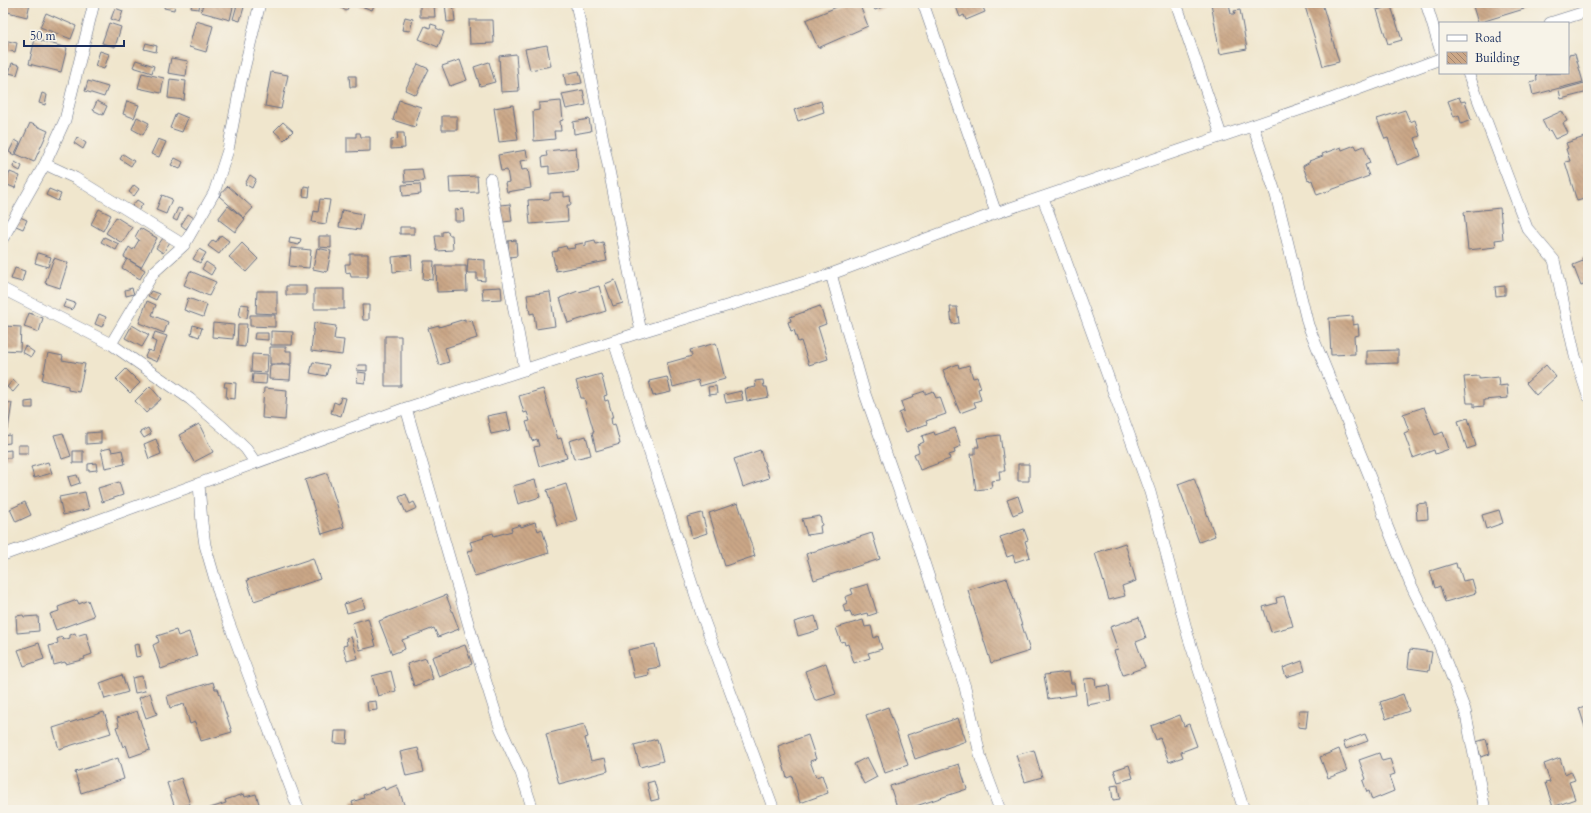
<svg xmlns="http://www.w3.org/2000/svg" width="1591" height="813" viewBox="0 0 1591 813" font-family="Cardo,serif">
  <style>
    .building { fill: url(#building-back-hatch) }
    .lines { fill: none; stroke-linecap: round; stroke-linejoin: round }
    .minor-casing { stroke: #666f85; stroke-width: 12 }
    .minor { stroke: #fff; stroke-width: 11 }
  </style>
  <defs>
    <pattern id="building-back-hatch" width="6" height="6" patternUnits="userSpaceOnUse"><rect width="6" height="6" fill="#cba787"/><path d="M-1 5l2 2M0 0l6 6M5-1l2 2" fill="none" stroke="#a48872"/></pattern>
  </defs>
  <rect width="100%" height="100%" fill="#f7f3e8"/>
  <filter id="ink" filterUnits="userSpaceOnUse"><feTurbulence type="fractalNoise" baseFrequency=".025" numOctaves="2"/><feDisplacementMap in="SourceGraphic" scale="8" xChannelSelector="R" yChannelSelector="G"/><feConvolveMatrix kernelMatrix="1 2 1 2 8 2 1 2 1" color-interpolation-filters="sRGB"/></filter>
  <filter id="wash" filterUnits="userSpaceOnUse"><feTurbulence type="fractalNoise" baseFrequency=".012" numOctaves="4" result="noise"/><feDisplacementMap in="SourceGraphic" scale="16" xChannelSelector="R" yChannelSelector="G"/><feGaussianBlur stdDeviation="0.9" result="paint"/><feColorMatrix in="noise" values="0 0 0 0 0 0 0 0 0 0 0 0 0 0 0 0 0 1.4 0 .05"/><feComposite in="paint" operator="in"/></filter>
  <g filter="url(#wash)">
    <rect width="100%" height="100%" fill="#f0e6cd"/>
    <g id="blocks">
      <path class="building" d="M6,3h24l-3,14 -23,-6z
        M165,3h10l-1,7 -10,-2z
        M192,3h8l-1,6 -8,-1z
        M203,3h31l-4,17 -29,-8z
        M338,3h13l-5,8 -9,-6z
        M358,3h17l-3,7 -14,-5z
        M445,3h8l2,18 -8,1z
        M846,3h13l9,23 -50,22 -12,-28z
        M871,3h21l-17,7z
        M958,3h23l4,9 -19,8 -2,-5 -4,2 -5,-13z
        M1211,3h18l2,11h4l-1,-3 6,-1 7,39 -27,5z
        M1304,3h18l17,59 -16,4z
        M1374,3h16v1l-14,5z
        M1472,3h50l2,6 -46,14z
        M420,4h14l1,13h-15z
        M237,5l7,2 -4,14 -7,-2z
        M1391,6l11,34 -14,4 -11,-34z
        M115,8l8,3 -4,11 -8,-3z
        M46,13l30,13 -5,13 -31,-12z
        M405,17l8,2 -3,12 -8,-1z
        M469,20h24l1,23 -24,1z
        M196,21l17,5 -7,26 -17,-5z
        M109,23l12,4 -6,20 -13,-4z
        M431,24l6,2 -1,2 8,4 -6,15 -19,-8 6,-13 5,2z
        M35,39l32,9 -6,24 -32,-8z
        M8,41l9,2 -2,9 -9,-2z
        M146,43l11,3 -1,6 -12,-3z
        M547,45l4,21 -21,4 -5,-21z
        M100,51l9,3 -5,15 -9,-3z
        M516,54l3,37 -18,1 -2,-36z
        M1575,54l8,28 -50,13 -3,-13 7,-2 -1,-6 32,-1v-18z
        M171,58l17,3 -2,15 -18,-3z
        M136,60l18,6 -2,7 -19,-6z
        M460,60l7,20 -17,6 -8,-20z
        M489,62l6,20 -15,4 -6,-19z
        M12,63l8,2 -3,10 -8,-2z
        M418,64l11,5 -13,26 -11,-5z
        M579,71l3,12 -16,3 -2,-12z
        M271,72l17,3 -7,34 -16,-3z
        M142,73l22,5 -3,15 -23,-5z
        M349,76h7v11h-6z
        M170,79l16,2 -2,19 -16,-2z
        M88,81l20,6 -4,10 -19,-6z
        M1588,82v10l-27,7 -2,-9z
        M583,90l3,15 -20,4 -4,-15z
        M42,93l5,2 -2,10 -6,-2z
        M1459,97l2,5 4,-1 6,19 -10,4 -2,-9 -5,2 -6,-16z
        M399,100l22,7 -6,20 -22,-7z
        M97,101l10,5 -4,9 -10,-5z
        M127,101l12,4 -5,13 -11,-4z
        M561,101l2,19 -3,1 1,10h-7l1,8 -21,2 -1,-30 6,-1v-7z
        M821,101l3,11 -26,9 -4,-11z
        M513,105l5,35 -19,2 -5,-34z
        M1405,110l5,12 5,-2 5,16 -5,2 6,18 -24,9 -9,-27 -3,1 -8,-20z
        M1562,111l5,10 -4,2 5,10 -13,6 -5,-9 -2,2 -6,-12z
        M176,113l12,5 -6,14 -12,-4z
        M442,116h15v14h-15z
        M137,117l12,6 -6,12 -11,-6z
        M589,119l2,12 -17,3 -1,-12z
        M283,122l10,9 -9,9 -10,-9z
        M30,123l18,8 -14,31 -18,-8z
        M356,133h4l1,4h9v14l-23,1v-15h9z
        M397,133h7l1,15 -14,1v-9l7,-1z
        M1588,136v62l-11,3 -12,-39 5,-1 -4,-12 2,-1 -2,-5z
        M77,137l9,6 -3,6 -9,-6z
        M158,139l8,3 -7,15 -8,-3z
        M15,140l5,3 -6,12 -5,-3z
        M1355,145l2,4 7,-3 6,17 -5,2 4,11 -52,19 -5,-15 -2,1 -1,-2 -1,1 -5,-14 7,-4 -1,-1 14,-5 -1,-2 19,-7 1,3z
        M576,148l2,23 -29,3v-8l-6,1 -1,-10 5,-1 -1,-5z
        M526,150l2,10 -8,1 2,9 6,-1 3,19 -24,4 -2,-9 4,-1 -2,-12 -6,1 -3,-16z
        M123,154l11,7 -3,5 -11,-7z
        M175,158l8,4 -3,7 -9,-4z
        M15,162l7,4 -2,5 -7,-4z
        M422,169l2,12 -19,1 -1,-12z
        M10,172l10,4 -5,12 -10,-4z
        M250,175l6,4 -4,9 -7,-4z
        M477,176l1,16 -28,1 -1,-16z
        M420,184l1,10 -18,2 -1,-11z
        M134,185l5,4 -5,7 -5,-4z
        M228,186l25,22 -9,10 -25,-22z
        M304,186l6,1 -1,10 -6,-1z
        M49,189l12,5 -3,7 -12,-6z
        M564,192v5l6,-1 1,9h-4l1,16 -38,3 -2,-24 22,-1v-6z
        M162,195l10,4 -6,15 -10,-4z
        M320,199l10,1 -4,24 -14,-2 2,-11 4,1z
        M137,200l6,4 -5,7 -6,-5z
        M510,204l2,17 -9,1 -3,-17z
        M228,206l17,13 -10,13 -17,-13z
        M178,208l4,1 -5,12 -4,-2z
        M1500,208l3,31 -8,1 1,7 -28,3 -4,-38z
        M99,209l12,6 -8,16 -12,-7z
        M463,209l1,12h-9v-11z
        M342,210l21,4 -3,16 -21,-3z
        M188,214l6,4 -8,11 -5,-4z
        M20,217l7,3 -4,9 -7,-3z
        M116,217l16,10 -10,16 -16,-10z
        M400,227h14v7h-14z
        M140,228l17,10 -16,29 -17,-10 5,-10 4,3 6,-10 -4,-3z
        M448,231l1,4h3l1,15 -16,1 -2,-15h7v-4z
        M221,235l8,6 -10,13 -11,-8 5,-6 3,2z
        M319,236h12v12l-12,-1z
        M104,237l15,7 -3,6 -15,-8z
        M290,237l11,2 -2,6 -10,-2z
        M163,238l7,4 -7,11 -7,-5z
        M516,240l1,16 -8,1 -1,-16z
        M595,240l1,4 7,-2 4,19 -51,10 -4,-19 6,-1v-3l8,-2 1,3 8,-1 -1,-3 9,-2 1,3h2v-4z
        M242,243l16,16 -12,13 -17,-15z
        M291,248l20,2 -2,18 -20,-2z
        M317,248l14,3 -4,21 -14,-3z
        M199,249l7,4 -6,10 -7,-4z
        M38,253l13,4 -3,10 -13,-4z
        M350,254h18v23h-17l-1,-5 -4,1 -1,-9h5z
        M411,255l1,15 -19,2 -1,-15z
        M1588,256v27l-7,3 -8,-21 10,-4 -1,-3z
        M54,258l14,5 -8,25 -15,-5z
        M127,259l18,11 -5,9 -18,-11z
        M468,259l17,1v21l-8,-1v-7h-10z
        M424,261h10l-1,19 -10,-1z
        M206,262l9,6 -4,7 -9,-6z
        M436,266h30l1,25 -30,1z
        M15,268l10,3 -3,11 -11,-3z
        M190,271l26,11 -7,14 -25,-11z
        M615,280l8,23 -10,3 -8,-22z
        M286,286h20v9h-20z
        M599,286l7,25 -38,12 -8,-25 18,-7 1,1z
        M1505,286v9l-9,1 -1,-9z
        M501,287l1,12 -19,1 -1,-12z
        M132,288l2,6 -8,2 -1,-6z
        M314,289h30v20h-30z
        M151,291l8,3 -3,6 -8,-4z
        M257,291h20v23l-21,-1z
        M550,292l5,34 -19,3 -2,-16 -4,1 -3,-19z
        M188,298l19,7 -4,12 -19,-7z
        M66,300l9,3 -3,7 -9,-3z
        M147,301l9,4 -4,10 16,7 -4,11 -25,-10z
        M241,304l8,1 -2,13 -8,-1z
        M362,305h7v15h-6z
        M820,306l6,18 -8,3 10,32 -19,6 -8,-24 -3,1 -4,-12 -3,1 -3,-9 3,-1 -1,-4z
        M950,307h7l2,16 -7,1z
        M29,313l14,5 -4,14 -15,-5z
        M99,314l7,3 -4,10 -7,-3z
        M250,315h25v12l-25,-1z
        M1353,316v9l5,-1 1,11 -5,1 1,18 -24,1 -2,-37z
        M465,319v3l7,-2 5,18 -32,10 4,14 -10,3 -11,-37 11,-3v2z
        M213,323l21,2 -1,14 -21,-2z
        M314,323l22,3 -2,13 10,1 -2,15 -31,-4z
        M238,324h9l-2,23 -8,-1z
        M132,325l17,10 -7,12 -17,-9z
        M193,325l9,3 -3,9 -8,-3z
        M4,326l17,1 -1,24 -17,-1z
        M271,331l22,1 -1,13h-21z
        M155,332l12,4 -10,26 -12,-5 3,-7 5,2 3,-10 -4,-2z
        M255,333h13v7l-14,-1z
        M385,336h16v50h-16z
        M716,343l9,36 -25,7 -2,-6 -25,7 -6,-24 25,-7 -2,-6z
        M25,346l9,6 -3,5 -9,-5z
        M270,347h16v4h5v13h-21z
        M1398,350v13l-31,1v-13z
        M48,353l15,3 -1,4 23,4 -6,28 -11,-2v-4l-26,-6z
        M252,354l16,1 -1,18 -16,-1z
        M313,362l16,3 -3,11 -16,-3z
        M958,364l1,4 10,-3 4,13 4,-1 4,11 -3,1 3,11 -7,2 2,5 -16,6 -17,-43z
        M270,365h21l-1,15 -21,-1z
        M358,365h9v6l-10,-1z
        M1546,365l10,12 -20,18 -10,-12z
        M126,369l14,14 -10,10 -14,-14z
        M358,372l8,1 -1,10 -8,-1z
        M253,374l14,1 -1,9 -14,-1z
        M601,374l6,21 -3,1 1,5 3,-1 5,18h-2l1,7 3,-1 5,20 -24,7 -4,-19h2l-10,-34h-3l-5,-17z
        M1479,376v3l19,-2 1,9 8,-1 1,13 -24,2v6l-10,1v-4h-7l-3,-26z
        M667,377l4,15 -18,4 -4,-15z
        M13,380l6,5 -6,7 -6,-5z
        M763,380l1,7h3l2,10 -22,4 -2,-12 11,-2 -1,-6z
        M225,382l11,1 -1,16 -9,-1 1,-11h-3z
        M150,386l11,13 -15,14 -11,-12z
        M716,386l1,8 -8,1 -1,-8z
        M264,388l23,2 -2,30 -23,-2z
        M543,389l15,50 3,-1 6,20 -28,8 -5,-19 5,-1 -2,-7 -5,2 -6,-19 4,-1 -3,-9 -3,1 -5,-17z
        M741,391l2,9 -17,3 -2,-8z
        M925,391v3l8,-3 3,7 4,-1 6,17 -20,7 1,3 -21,8 -7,-19 5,-2 -3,-9 13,-5 -1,-2z
        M341,397l5,1 -5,18 -10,-3 3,-11 5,2z
        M33,401v7h-8v-6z
        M3,402l9,1 -4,26 -5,-1z
        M1424,407l11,28 8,-3 6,17 -14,5 -1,-4 -21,8 -9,-25 5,-2 -6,-17z
        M507,412l4,18 -20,4 -4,-18z
        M1468,418l8,28 -9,3 -9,-28z
        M199,424l14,28 -19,10 -15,-27z
        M148,428l3,6 -7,4 -4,-6z
        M955,428l6,18 -7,3 1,4 -6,2 1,4 -30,11 -6,-16 5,-2 -2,-7 7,-3 -2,-6 12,-4 1,3z
        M101,432v11l-15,1v-11z
        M63,433l8,23 -9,3 -8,-24z
        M10,435v8l-7,1v-8z
        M1000,435l5,36h-6l1,9 -9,1 1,7 -16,2 -5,-36h4v-7h4l-2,-9z
        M586,436l5,19 -17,4 -5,-18z
        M156,439l5,15 -12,5 -5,-15z
        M18,445h10v8h-10z
        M111,448l1,4 10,-2 3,14 -20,4 -4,-18z
        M11,450v8h-8v-7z
        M760,450l9,28 -26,9 -9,-28z
        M73,451h10v12h-10z
        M48,462l4,11 -18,5 -3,-11z
        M96,463l1,7 -9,1v-7z
        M1018,464h11v17h-11z
        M327,473l17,54 -22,7 -17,-54z
        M77,475l3,8 -9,3 -3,-9z
        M1194,478l21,58 -16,6 -21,-58z
        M535,480l5,17 -22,7 -5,-18z
        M119,482l4,13 -21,7 -4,-14z
        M566,484l11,36 -20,6 -10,-36z
        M85,492l4,17 -26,6 -4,-18z
        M406,494l4,10 4,-2 3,6 -11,5 -7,-16z
        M1018,496l5,15 -10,4 -6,-15z
        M25,502l6,13 -15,7 -6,-13z
        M738,503l17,53 -30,10 -16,-53z
        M1427,503l1,16 -11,1 -1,-16z
        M1499,510l4,13 -17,6 -4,-14z
        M702,513l5,20 -15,5 -5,-21z
        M820,516l2,9 -2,1 1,7 -14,2 -5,-16z
        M535,522l3,9 4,-2 7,24 -74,23 -8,-25 6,-1 -3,-8 14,-4 -1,-2 10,-3 1,3 18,-5 -1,-3 9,-3 1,2z
        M1024,529l4,11 -3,1 5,16 -15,5 -2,-7 -6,2 -7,-20z
        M872,533l8,26 -66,21 -8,-26z
        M1125,543l11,38 -14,5 3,10 -16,4 -14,-47z
        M313,558l7,21 -66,22 -7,-21z
        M1456,563l1,5h2l4,13 9,-2 4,14 -31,9 -5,-16 -5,2 -5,-17z
        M1007,578l23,73 -39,12 -23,-73z
        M868,584l9,29 -9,3 -1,-3 -15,4 -2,-6 -5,1 -2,-7 4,-2 -2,-6 8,-3 -2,-5z
        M446,595l13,34 -21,8 -4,-9 -32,12 3,9 -13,5 -13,-33z
        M1284,596l9,30 -22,6 -8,-25 14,-4 -1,-5z
        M362,598l3,10 -18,5 -3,-9z
        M77,600l2,4 9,-4 6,16 -38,14 -6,-16 9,-3 -1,-4z
        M23,615l1,2 14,-1 1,15 -22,2 -1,-17z
        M815,616l4,14 -21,6 -4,-14z
        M1139,617l7,21 -10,4 9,25 -22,8 -9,-24 4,-1 -8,-23z
        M368,618l8,28 -16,4 -8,-27z
        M863,620l2,7 6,-1 3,12 4,-2 4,13 -14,4 2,5 -16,5 -6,-19 -3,1 -1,-4 -3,1 -5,-14z
        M176,630l2,6 11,-4 8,24 -36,13 -8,-24 6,-3 -2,-6z
        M75,633l1,3 10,-3 6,21 -8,3 1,2 -19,5 -1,-2 -11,3 -5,-19 9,-3 -1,-4 5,-2 1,3 7,-2v-3z
        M351,637l7,21 -11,3 -4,-15 4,-1 -1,-7z
        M39,643l5,16 -20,7 -6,-16z
        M139,644l2,12 -5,1 -2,-12z
        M655,644l5,23 -12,2 1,6 -15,3 -6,-28z
        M465,645l7,19 -33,13 -7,-20z
        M1410,649l22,3 -3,19 -21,-3z
        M426,658l7,21 -19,7 -7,-22z
        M1302,661l3,10 -19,6 -3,-9z
        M826,663l10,31 -21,7 -10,-30z
        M391,671l5,20 -18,5 -6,-20z
        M1069,672l2,11h3l2,12 -28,4 -4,-24z
        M122,675l6,17 -23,7 -5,-16z
        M142,676l3,15 -10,2 -3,-15z
        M1095,678l1,9 13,-2 2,16 -24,4 -3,-26z
        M213,682l2,7h3l14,43 -31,9 -6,-19 -5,2 -6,-20 -14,4 -3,-12z
        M150,693l7,21 -11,4 -7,-20z
        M1403,694l6,17 -23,8 -6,-17z
        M376,701l1,9 -9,1 -1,-9z
        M1588,705v24l-2,1 -7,-22z
        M888,707l20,58 -23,8 -19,-58z
        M1299,710h9l-2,18 -8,-1z
        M137,711l13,39 -20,7 -4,-12 -3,2 -7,-20 3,-1 -2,-8z
        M104,712l7,21 -52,16 -6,-21z
        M1180,715l4,11 5,-2 8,22 -16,6 2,5 -14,5 -9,-24 -4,2 -5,-14z
        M958,718l8,23 -51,18 -8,-24z
        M584,724l4,13 -3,1 6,23 14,-3 3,13 -49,13 -13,-50z
        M335,731h13l-1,13 -13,-1z
        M1365,734l3,7 -22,8 -3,-7z
        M808,735l8,24 -6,2 6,16 6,-2 6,18 -28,10 -8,-27 -5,2 -9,-32z
        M657,739l6,22 -23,6 -6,-22z
        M1486,739l4,15 -9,3 -5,-15z
        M418,748l6,24 -18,4 -6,-24z
        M1339,749l8,22 -19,7 -8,-21z
        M1034,750l8,27 -17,5 -9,-27z
        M1379,753l3,8 8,-2 5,15 -6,2 5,15 -22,9 -3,-9 -2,1 -4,-11 3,-2 -7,-19z
        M867,757l10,20 -13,7 -10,-20z
        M118,758l6,21 -43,14 -6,-21z
        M1560,758l5,16 6,-3 4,9 -6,2 6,17 -22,8 -8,-24 5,-1 -6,-18z
        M959,764l8,25 -63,21h-6l-8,-24z
        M1129,765l4,13 -15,4 -4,-12z
        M181,778l9,26 -15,4 -8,-25z
        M654,781l5,18 -8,2 -4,-18z
        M397,785l8,22 -8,3h-42l-3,-8 12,-4 -1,-3 21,-8 1,3z
        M1118,785l2,14 -7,1 -2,-14z
        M244,794l1,3 11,-3 5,16h-57l22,-7 -1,-3z"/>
    </g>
  </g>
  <g filter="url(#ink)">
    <use href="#blocks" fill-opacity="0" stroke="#666f85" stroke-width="1"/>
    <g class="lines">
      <defs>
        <path id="minor" d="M576,3l65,329
          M923,3l73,210
          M1176,3l45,132
          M1426,3l14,46
          M1550,23l38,-12
          M1468,73l59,155 27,32 21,96 13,40
          M1253,126l23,69 32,130 70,172 9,29 23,57 25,51 30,76 20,100
          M45,164l30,14 109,67
          M490,179l35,191
          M1043,198l107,294 38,144 56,174
          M3,238l42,-74 20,-44 29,-117
          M831,274l34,120 53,150 47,143 16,72 19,51
          M3,289l108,55 79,55 34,29 22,21 9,13
          M614,342l88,273 72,195
          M111,344l43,-72 30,-27 30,-52 14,-43 13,-68 19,-79
          M406,408l69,239 25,80 21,46 12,37
          M199,484l3,39 3,22 18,62 76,203
          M3,555l403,-147 235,-76 190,-58 165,-61 335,-114 109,-40"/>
      </defs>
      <use href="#minor" class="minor-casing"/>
      <use href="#minor" class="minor"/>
    </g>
  </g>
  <rect width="1591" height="813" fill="none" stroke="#f7f3e8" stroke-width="16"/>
  <rect x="1439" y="22" width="130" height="52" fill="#f7f3e8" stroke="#9fa5b1"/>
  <rect x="1447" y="35" width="20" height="6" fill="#ffffff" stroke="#9fa5b1"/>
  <text x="1475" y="42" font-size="12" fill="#1b2f5e">Road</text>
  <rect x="1447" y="52" width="20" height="12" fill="url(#building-back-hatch)" stroke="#9fa5b1"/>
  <text x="1475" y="62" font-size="12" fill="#1b2f5e">Building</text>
  <path d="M24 40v6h100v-6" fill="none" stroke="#1b2f5e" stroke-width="2"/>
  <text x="30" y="40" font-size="12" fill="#1b2f5e" stroke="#f7f3e8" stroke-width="3" paint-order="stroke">50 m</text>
</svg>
